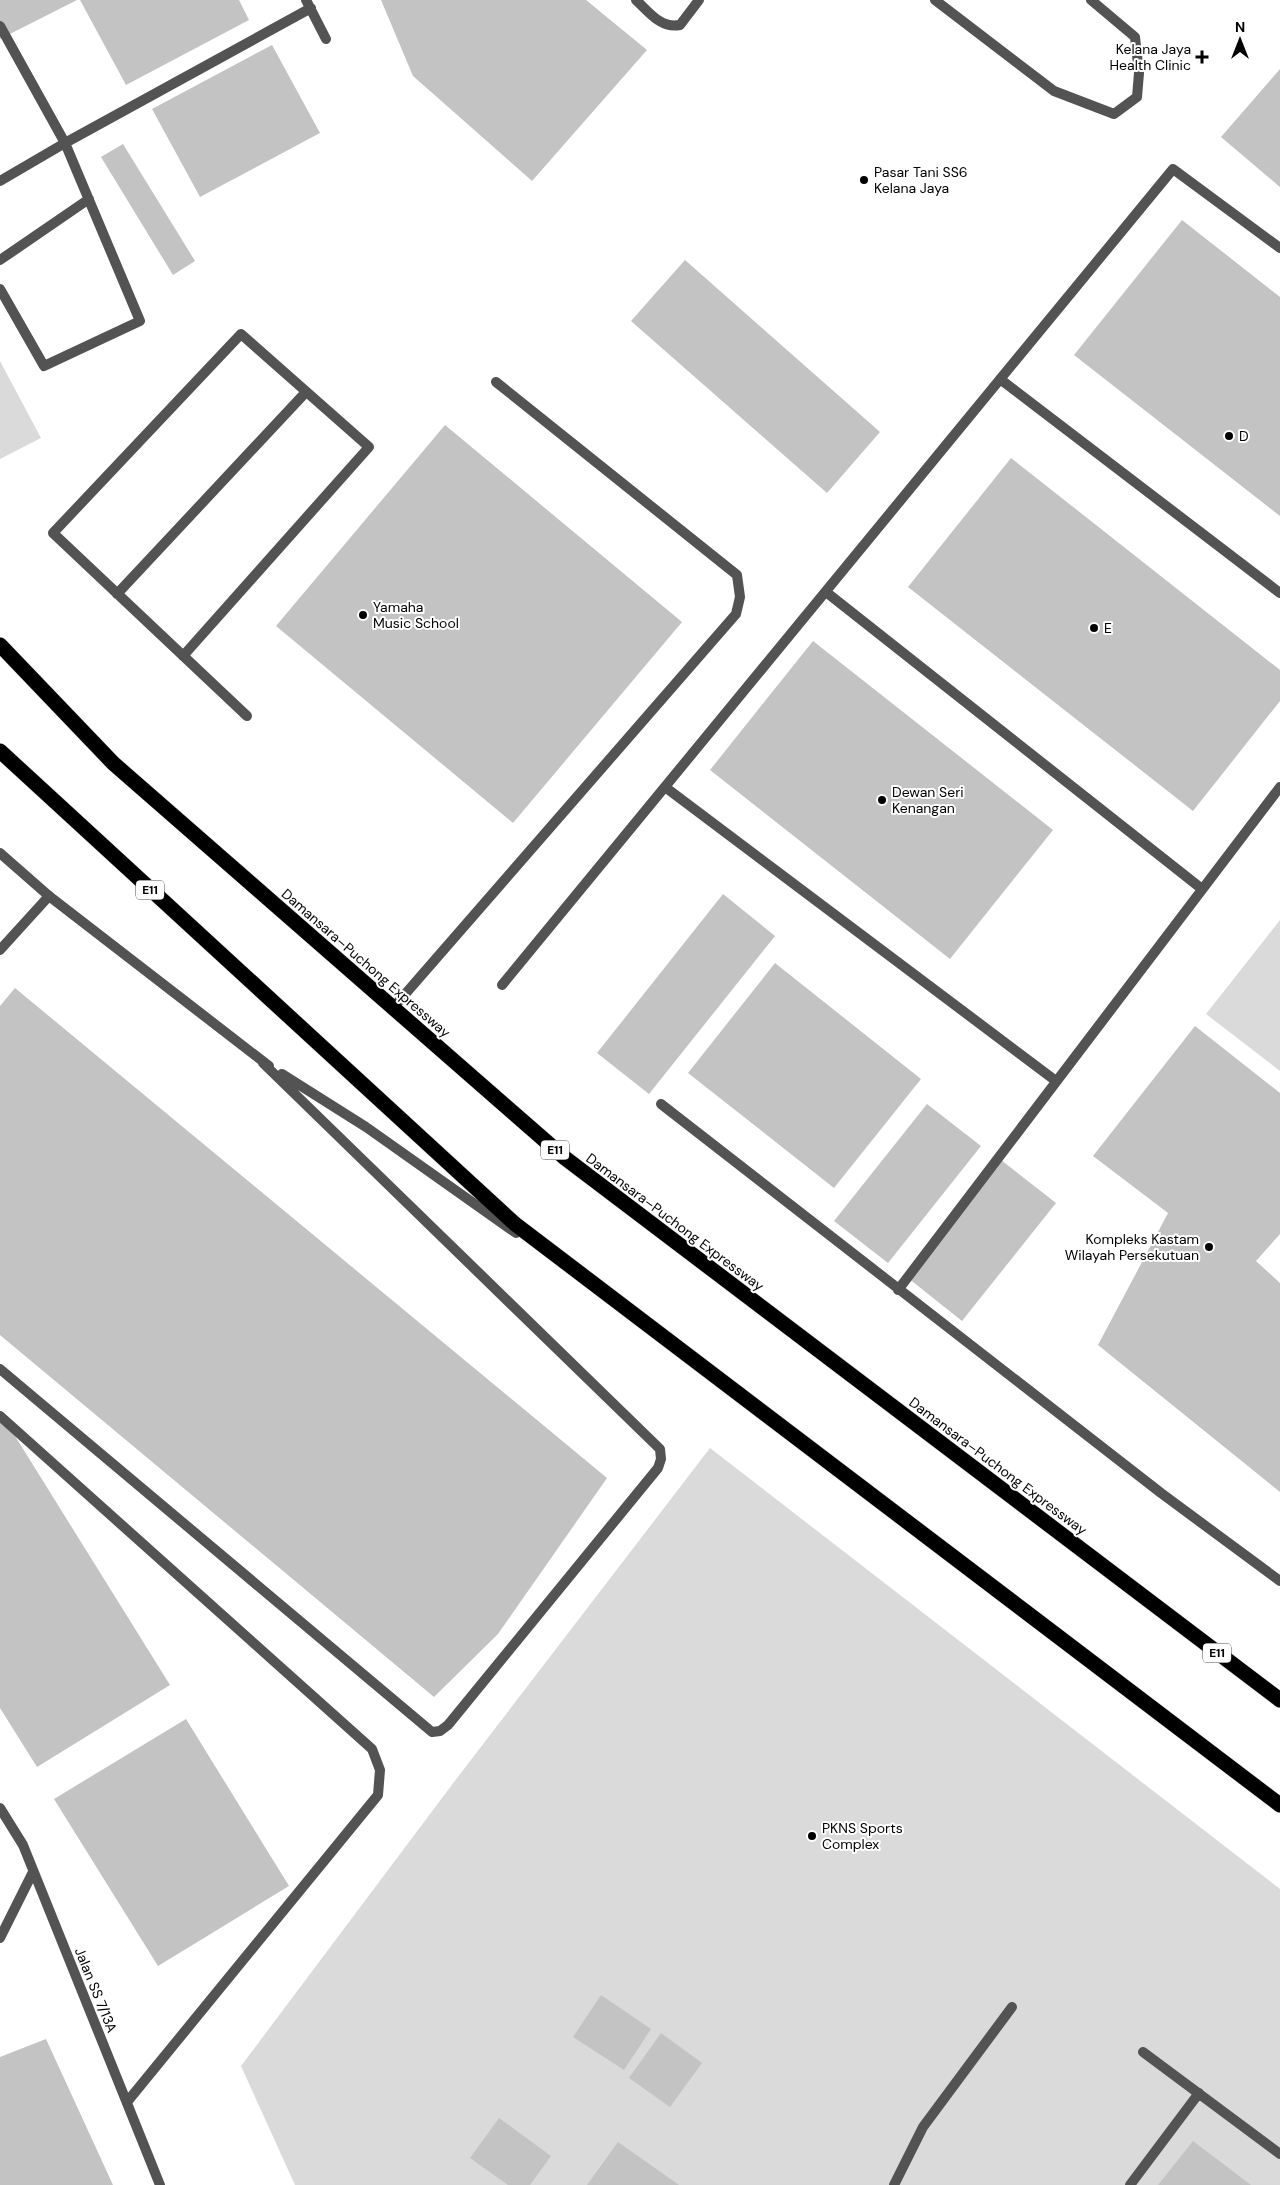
<svg xmlns="http://www.w3.org/2000/svg" width="1280" height="2185" viewBox="0 0 1280 2185" font-family="'DM Sans',sans-serif">
  <style>
    .green { fill: #dadada }
    .building { fill: #c3c3c3 }
    .lines { fill: none; stroke-linecap: round; stroke-linejoin: round }
    .highway-casing { stroke: #dbdbdb; stroke-width: 16 }
    .lane { stroke: #535353; stroke-width: 10 }
    .street { stroke: #535353; stroke-width: 10 }
    .highway { stroke: #000; stroke-width: 15 }
    .poi-dot { fill: #000; stroke: #fff; stroke-width: 2 }
    .labels { text-anchor: middle; dominant-baseline: central; stroke-width: 4; stroke-linejoin: round; paint-order: stroke }
    .shield { fill: #fff; stroke: #4c4c4c; stroke-width: 1 }
    .shield-label { font-size: 12px; font-weight: bold; fill: #000 }
    .poi-label { font-size: 14px; fill: #000; stroke: #fff; text-anchor: start }
    .street-label { font-size: 14px; fill: #000; stroke: #fff }
  </style>
  <rect width="100%" height="100%" fill="#fff"/>
  <path class="green" d="M0,361l41,77 -41,21z
    M1280,920v151l-74,-57z
    M710,1448l570,441v296h-985l-54,-119 213,-284z"/>
  <path class="building" d="M0,0h77l-77,39z
    M80,0h159l10,20 -123,65z
    M381,0h205l61,50 -115,131 -119,-105z
    M272,45l48,88 -120,64 -48,-88z
    M1280,69v118l-59,-50z
    M123,144l72,117 -22,14 -72,-118z
    M1182,220l98,77v219l-206,-161z
    M685,260l195,172 -53,61 -196,-172z
    M445,425l237,197 -169,201 -237,-197z
    M1011,458l269,212v31l-87,110 -285,-224z
    M813,641l240,189 -103,129 -240,-189z
    M723,894l52,42 -126,158 -52,-41z
    M775,963l146,116 -87,109 -146,-115z
    M15,988l592,490 -109,156 -64,63 -434,-362v-329z
    M1195,1026l85,67v141l-24,27 24,22v209l-182,-147 70,-132 -75,-57z
    M927,1104l54,42 -93,117 -54,-42z
    M1001,1160l55,43 -94,118 -54,-43z
    M0,1421l15,15 155,249 -133,82 -37,-59z
    M186,1719l103,167 -131,80 -104,-167z
    M601,1995l50,34 -27,41 -51,-33z
    M661,2033l41,30 -32,44 -41,-29z
    M46,2039l67,146h-113v-128z
    M499,2118l52,38 -21,29h-22l-38,-27z
    M1193,2141l58,44h-93z
    M618,2142l61,43h-92z"/>
  <g class="lines">
    <defs>
      <path id="highway" d="M0,645l113,118 452,395 715,542
        M0,751l515,473 765,581"/>
    </defs>
    <use href="#highway" class="highway-casing"/>
    <path class="lane" d="M306,0l20,39
      M636,0c13,12 25,29 44,25l19,-25
      M935,0l119,91 60,23 23,-17 2,-24 -4,-36 -44,-37
      M0,26l65,117 75,178 -96,45 -44,-77
      M0,181l65,-38 246,-135
      M0,260l89,-61
      M1000,379l280,214
      M826,592l376,297
      M117,594l189,-202
      M183,656l186,-209 -128,-113 -188,199 194,183
      M665,787l391,294
      M0,950l49,-54 220,170
      M502,985l671,-816 107,79
      M393,1008l343,-394 4,-17 -3,-22 -241,-193
      M282,1074l84,53 150,106
      M661,1104l500,389 119,88
      M898,1290l382,-503
      M0,1369l432,363 8,-1 8,-6 210,-257 3,-9 -1,-10 -397,-386
      M0,1416l372,333 8,21 -2,25 -251,307
      M0,1938l33,-66
      M1143,2052l137,102
      M1130,2185l69,-92"/>
    <path class="street" d="M0,853l49,43
      M0,1808l23,37 137,340
      M894,2185l29,-58 89,-120"/>
    <use href="#highway" class="highway"/>
  </g>
  <g class="poi-dot">
    <path d="M1199.5 49.5h5v5h5v5h-5v5h-5v-5h-5v-5h5z"/>
    <circle cx="864" cy="180" r="5"/>
    <circle cx="1229" cy="436" r="5"/>
    <circle cx="363" cy="615" r="5"/>
    <circle cx="1094" cy="628" r="5"/>
    <circle cx="882" cy="800" r="5"/>
    <circle cx="1209" cy="1247" r="5"/>
    <circle cx="812" cy="1836" r="5"/>
  </g>
  <g class="labels">
    <g class="shield">
      <rect x="136" y="880.5" width="28" height="19" rx="4"/>
      <rect x="541" y="1140.5" width="28" height="19" rx="4"/>
      <rect x="1203" y="1643.5" width="28" height="19" rx="4"/>
    </g>
    <g class="shield-label">
      <text x="150" y="890">E11</text>
      <text x="555" y="1150">E11</text>
      <text x="1217" y="1653">E11</text>
    </g>
    <g class="poi-label">
      <text x="1191" y="49" text-anchor="end">Kelana Jaya<tspan x="1191" dy="16">Health Clinic</tspan></text>
      <text x="874" y="172">Pasar Tani SS6<tspan x="874" dy="16">Kelana Jaya</tspan></text>
      <text x="1239" y="436">D</text>
      <text x="373" y="607">Yamaha<tspan x="373" dy="16">Music School</tspan></text>
      <text x="1104" y="628">E</text>
      <text x="892" y="792">Dewan Seri<tspan x="892" dy="16">Kenangan</tspan></text>
      <text x="1199" y="1239" text-anchor="end">Kompleks Kastam<tspan x="1199" dy="16">Wilayah Persekutuan</tspan></text>
      <text x="822" y="1828">PKNS Sports<tspan x="822" dy="16">Complex</tspan></text>
    </g>
    <g class="street-label">
      <text transform="translate(366 963) rotate(41)">Damansara–Puchong Expressway</text>
      <text transform="translate(675 1222) rotate(37)">Damansara–Puchong Expressway</text>
      <text transform="translate(998 1466) rotate(37)">Damansara–Puchong Expressway</text>
      <text transform="translate(96 1990) rotate(68)">Jalan SS 7/13A</text>
    </g>
  </g>
  <g transform="translate(1240 40)" stroke="#ffffff" stroke-width="4" paint-order="stroke">
  <path d="M0-4L9 19L0 12L-9 19Z" fill="#000000"/>
  <text y="-8" font-size="14" font-weight="bold" text-anchor="middle" fill="#000000">N</text>
  </g>
</svg>
